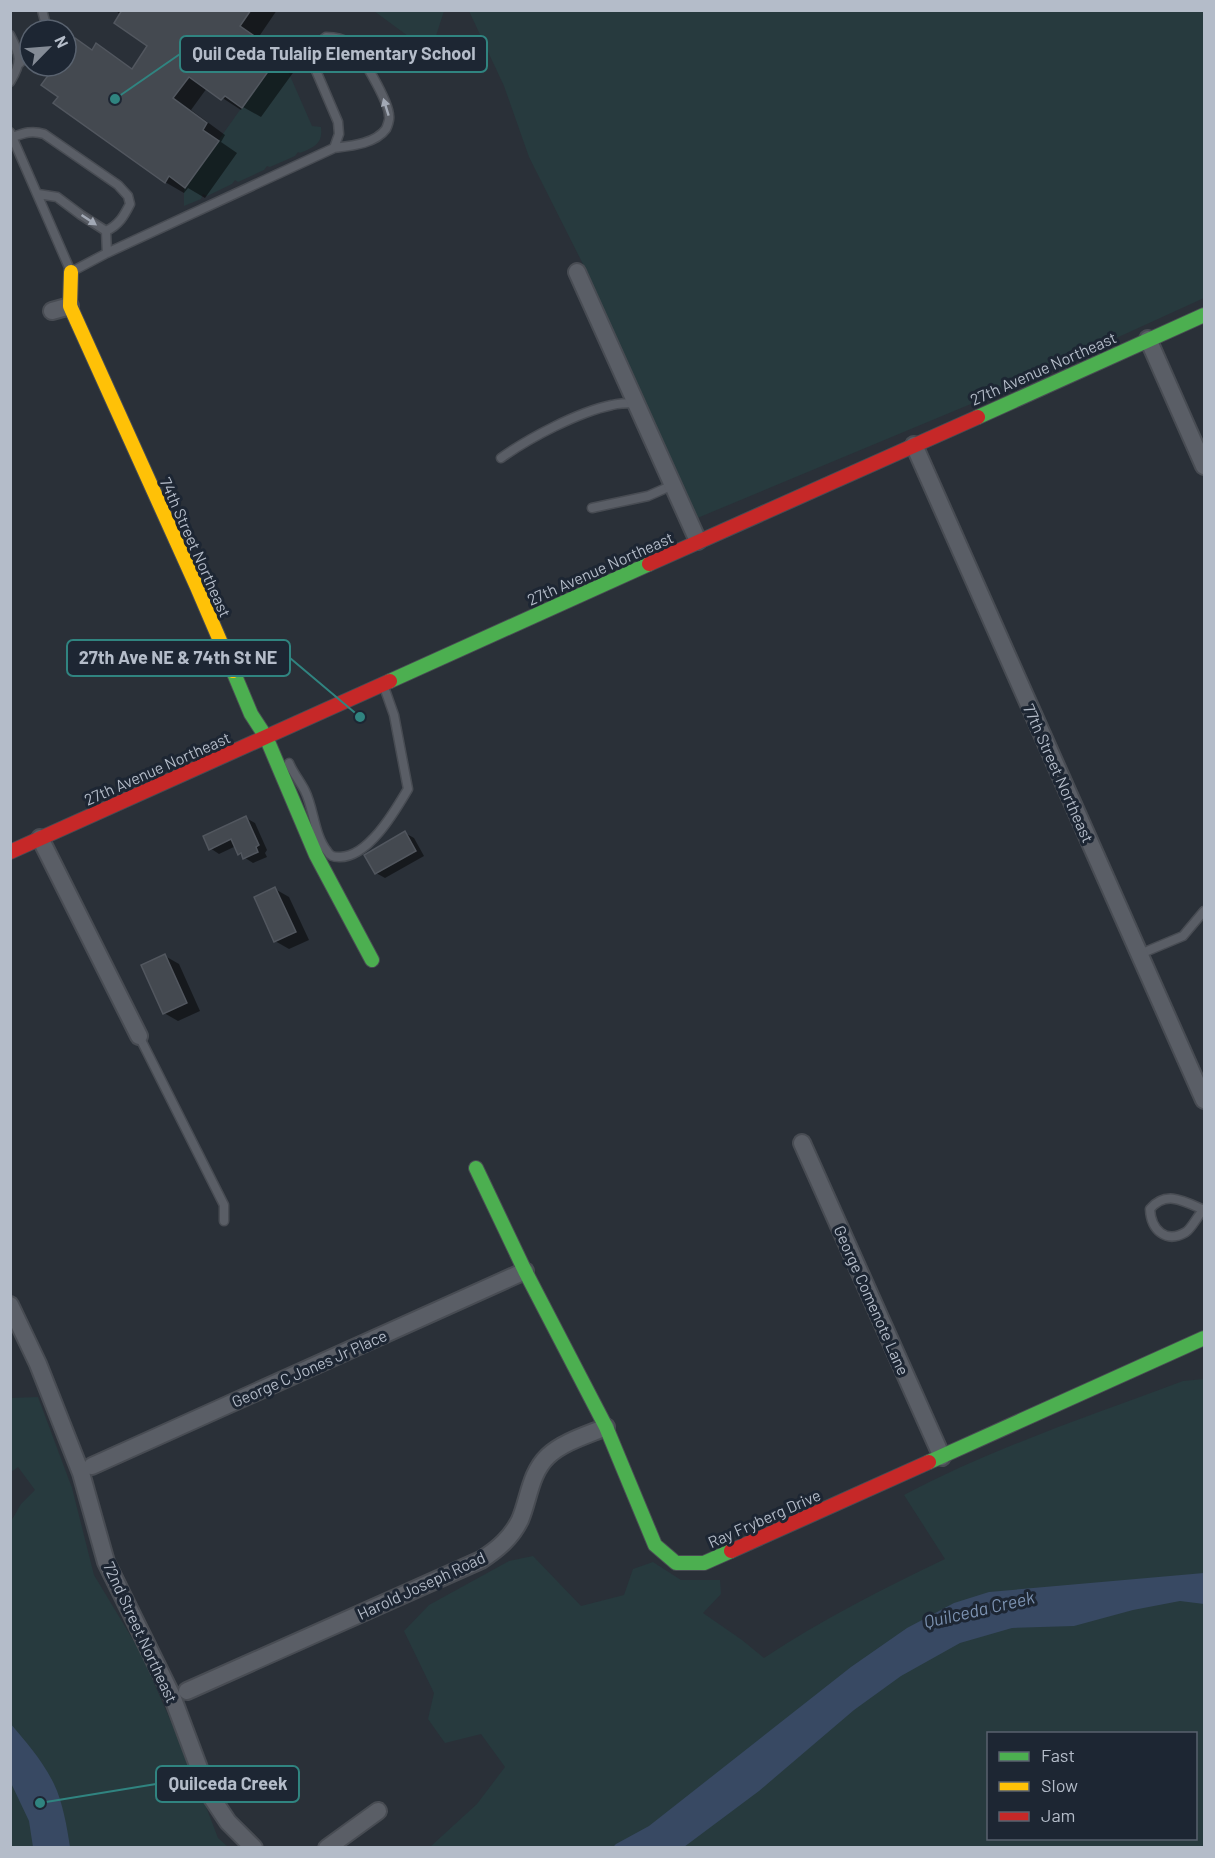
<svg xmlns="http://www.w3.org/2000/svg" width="1215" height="1858" viewBox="0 0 1215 1858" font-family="Barlow,sans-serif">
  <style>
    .green { fill: #273a3e; fill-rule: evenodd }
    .water { fill: #384963 }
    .shadow { fill: #0007 }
    .building { fill: #444950; stroke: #52575f; stroke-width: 1.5 }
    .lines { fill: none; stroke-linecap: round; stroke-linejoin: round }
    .lane-casing { stroke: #484c53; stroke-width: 11 }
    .street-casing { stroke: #484c53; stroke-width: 20 }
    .fast-casing { stroke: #484c53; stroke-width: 16 }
    .slow-casing { stroke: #484c53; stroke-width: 16 }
    .jam-casing { stroke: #484c53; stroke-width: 16 }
    .lane { stroke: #5a5e66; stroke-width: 8 }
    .street { stroke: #5a5e66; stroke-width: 16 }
    .fast { stroke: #4caf50; stroke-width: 14 }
    .slow { stroke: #ffc107; stroke-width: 14 }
    .jam { stroke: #c62828; stroke-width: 14 }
    .oneway { fill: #a2a9b5 }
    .labels { text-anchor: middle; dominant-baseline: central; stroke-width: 6; stroke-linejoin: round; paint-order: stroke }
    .street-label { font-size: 16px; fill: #b4bcc9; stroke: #1d2633 }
    .water-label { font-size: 18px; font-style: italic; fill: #7c92b1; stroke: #1d2633 }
    .leader { fill: none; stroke: #308480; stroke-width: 2 }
    .callout-dot { fill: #308480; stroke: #1d2633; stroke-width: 2 }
    .callout { fill: #1d2633; stroke: #308480; stroke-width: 2 }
    .callout-label { font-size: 18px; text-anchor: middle; font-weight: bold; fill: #b4bcc9 }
  </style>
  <rect width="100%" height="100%" fill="#2a3038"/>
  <path class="green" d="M374,11h70l-9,28 -8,11z
    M469,11h735v287l-226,103 -283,118 -34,-75 -71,-166 -61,-121 -25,-71z
    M284,62l28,64 9,1c2,17 -7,20 -21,26l-2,-1 -3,4 -25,11 -3,-1 -3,4 -26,12 -3,-2 -3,4 -25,12 -4,-2 -2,5 -17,7v-17l87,-123z
    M1204,1379v468h-774l47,-43 28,-37 -24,-33 -36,9 -17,-24 6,-26 -30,-62 25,-26 80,-44 24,-5 48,50 43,-11 9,-26 20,-7 28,18h39l1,14 -18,19 39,27 22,18c59,-39 118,-69 181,-99l-41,-64c89,-47 185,-79 279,-114zM988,1734h208v104h-208z
    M38,1397l34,91 22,87 47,78 51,117 26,68 10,9h-217l-1,-324 11,-19 14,-14 -17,-23 -7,5v-74z"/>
  <path class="water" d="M1204,1573v31l-24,-3 -47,9 -59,16 -62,2 -52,15 -59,33 -47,34 -95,81 -75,56h-71l3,-3 33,-18 202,-159 56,-39 47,-25 35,-11z
    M10,1723c16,19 33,38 44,61 9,19 13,43 16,63h-37l-4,-26 -18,-38z"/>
  <path class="shadow" d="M115,10h162l-19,28 23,16 -3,4 17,12 -34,47 -18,-10 -2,3 -34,-22 -16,22 34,25 -4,7 16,11 -32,45 -17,-10 -4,5 -19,-11 -105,-85 -4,-31h10v-14l9,-12 18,10 3,-5 37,24 16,-23 -28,-31z
    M246,818l9,5 12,27 -2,3 2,4 -14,6 -14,-9 -3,-8 -17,8 -9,-6z
    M405,833l9,5 10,18 -39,22 -9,-5z
    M275,889l14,8 20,43 -20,9 -14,-8z
    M165,956l14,8 21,47 -22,10 -14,-8z"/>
  <path class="building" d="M122,10h129l-11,16 23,16 -3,5 17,12 -35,49 -17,-12 -4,4 -32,-23 -16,21 34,25 -4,7 16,11 -34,47 -16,-12 -4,7 -112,-80 5,-6 -17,-12 14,-19h11v-16l9,-12 17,12 4,-7 36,26 15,-23 -33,-23z
    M246,816l13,29 -3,2 2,5 -15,7 -2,-6 -3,2 -7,-16 -22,11 -6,-14z
    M405,831l11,20 -41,23 -11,-19z
    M275,887l21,45 -22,10 -20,-45z
    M165,954l22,49 -24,11 -22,-49z"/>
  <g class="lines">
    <defs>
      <path id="lane" d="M42,10l4,15 -1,5
        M10,35c10,20 13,26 0,47
        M20,63l10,-13
        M10,132l61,140 36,-19 227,-105c16,-2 41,-4 52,-19 1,-2 4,-10 3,-13 0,-14 -29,-65 -40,-73 -7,-5 -15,-6 -23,-6l-11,9 -4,13 27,63 1,12 -5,14
        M13,137c11,-4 19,-7 31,-3l74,51 10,11 2,8c-6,12 -11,21 -24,27l-25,-16 -24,-18 -19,-3
        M106,231l1,22
        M501,458c28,-20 77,-46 111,-53 8,-2 16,-2 24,-2
        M592,508l56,-12 25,-11
        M289,763c4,10 11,18 16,28 9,18 9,44 22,60 3,5 6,6 12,6 29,1 56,-46 69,-68l-14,-74 -11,-31
        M1140,954l43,-18 21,-25
        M139,1036l85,169v16
        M1204,1210c-20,-9 -38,-20 -54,-1 1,21 16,35 36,23 6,-4 12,-17 18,-23"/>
      <path id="street" d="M577,272l121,269
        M52,311l18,-5
        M1148,339l56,127
        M914,445l290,655
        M40,838l99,198
        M802,1143l140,314
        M10,1305l28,59 43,109 25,89 66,134 36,96 20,30 26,26
        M92,1466l433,-195
        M187,1691l294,-131c17,-11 30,-22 39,-40 9,-21 10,-47 28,-64 15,-14 39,-21 58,-29
        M327,1848l51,-37"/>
      <path id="fast" d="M978,417l226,-102
        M233,671l18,43 15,23 50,118 56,105
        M390,681l259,-117
        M476,1168l49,103 81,156 49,118 21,18h28l27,-12
        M929,1462l275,-124"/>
      <path id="slow" d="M71,272l-1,34 127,281 36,84"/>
      <path id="jam" d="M649,564l329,-147
        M10,852l380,-171
        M731,1551l198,-89"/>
    </defs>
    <use href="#lane" class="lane-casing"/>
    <use href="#street" class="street-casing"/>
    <use href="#fast" class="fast-casing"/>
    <use href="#slow" class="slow-casing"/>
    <use href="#jam" class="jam-casing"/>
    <use href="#lane" class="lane"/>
    <use href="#street" class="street"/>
    <use href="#fast" class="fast"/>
    <use href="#slow" class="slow"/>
    <use href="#jam" class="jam"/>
  </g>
  <defs><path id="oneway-solid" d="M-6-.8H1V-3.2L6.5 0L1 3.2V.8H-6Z" transform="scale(1.5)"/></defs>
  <g class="oneway">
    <use href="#oneway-solid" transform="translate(386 107) rotate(-107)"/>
    <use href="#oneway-solid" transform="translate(89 220) rotate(34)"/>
  </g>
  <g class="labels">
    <g class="street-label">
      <text transform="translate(1043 368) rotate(-24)">27th Avenue Northeast</text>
      <text transform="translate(196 547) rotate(66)">74th Street Northeast</text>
      <text transform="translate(600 568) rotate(-24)">27th Avenue Northeast</text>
      <text transform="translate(157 768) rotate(-24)">27th Avenue Northeast</text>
      <text transform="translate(1059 773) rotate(66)">77th Street Northeast</text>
      <text transform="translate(872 1300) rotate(66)">George Comenote Lane</text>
      <text transform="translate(309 1368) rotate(-24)">George C Jones Jr Place</text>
      <text transform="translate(764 1518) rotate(-24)">Ray Fryberg Drive</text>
      <text transform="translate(421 1585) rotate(-25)">Harold Joseph Road</text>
      <text transform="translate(141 1632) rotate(65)">72nd Street Northeast</text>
    </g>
    <g class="water-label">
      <text transform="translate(979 1609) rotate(-13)">Quilceda Creek</text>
    </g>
  </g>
  <path class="leader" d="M115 99L180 54M360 717L290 658M40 1803L156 1784"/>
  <g class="callout-dot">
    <circle cx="115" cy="99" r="6"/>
    <circle cx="360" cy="717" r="6"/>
    <circle cx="40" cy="1803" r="6"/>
  </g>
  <g class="callout">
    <rect x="180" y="36" width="307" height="36" rx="6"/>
    <rect x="67" y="640" width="223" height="36" rx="6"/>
    <rect x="156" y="1766" width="143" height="36" rx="6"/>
  </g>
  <g class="callout-label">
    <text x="334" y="60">Quil Ceda Tulalip Elementary School</text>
    <text x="178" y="664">27th Ave NE &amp; 74th St NE</text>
    <text x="228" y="1790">Quilceda Creek</text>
  </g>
  <rect width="1215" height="1858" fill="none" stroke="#b4bcc9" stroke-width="24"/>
  <rect x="987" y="1732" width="210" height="108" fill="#1d2633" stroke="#59626f" stroke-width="1.5"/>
  <rect x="999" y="1752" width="30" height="9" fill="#4caf50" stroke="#59626f" stroke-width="1.5"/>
  <text x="1041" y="1762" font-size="18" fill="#b4bcc9">Fast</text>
  <rect x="999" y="1782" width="30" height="9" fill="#ffc107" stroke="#59626f" stroke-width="1.5"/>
  <text x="1041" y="1792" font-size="18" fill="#b4bcc9">Slow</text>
  <rect x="999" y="1812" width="30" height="9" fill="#c62828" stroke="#59626f" stroke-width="1.5"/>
  <text x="1041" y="1822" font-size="18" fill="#b4bcc9">Jam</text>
  <g transform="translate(48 48) rotate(65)"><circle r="28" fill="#1d2633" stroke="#59626f" stroke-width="1.5"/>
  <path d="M0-4.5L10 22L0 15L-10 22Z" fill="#848b96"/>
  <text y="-9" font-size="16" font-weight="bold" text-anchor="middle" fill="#b4bcc9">N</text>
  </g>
</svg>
